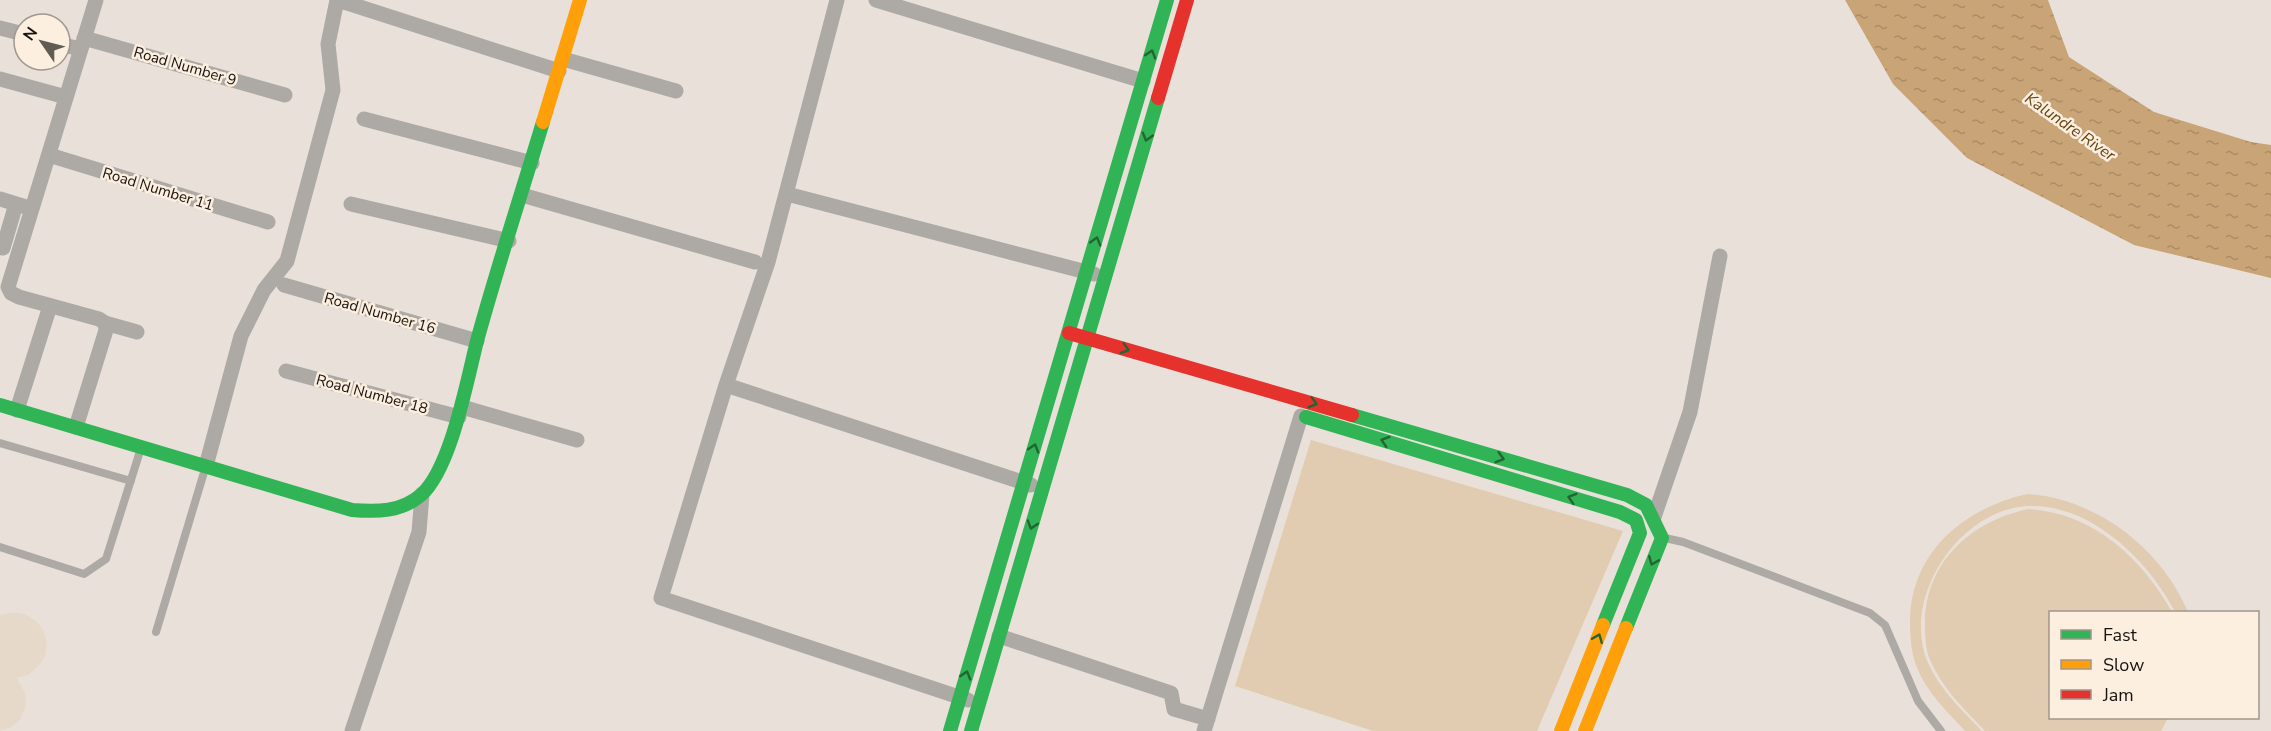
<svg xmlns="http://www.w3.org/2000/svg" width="2271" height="731" viewBox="0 0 2271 731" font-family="'Nunito Sans',sans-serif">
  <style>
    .built { fill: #e7d9ca }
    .green { fill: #e1cbb1 }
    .water { fill: url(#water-ripples) }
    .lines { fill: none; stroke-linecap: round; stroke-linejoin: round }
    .lane { stroke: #adaaa6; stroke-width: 8 }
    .street { stroke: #adaaa6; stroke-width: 15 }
    .fast { stroke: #30b455; stroke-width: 14 }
    .slow { stroke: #ff9f0a; stroke-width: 14 }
    .jam { stroke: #e5322d; stroke-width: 14 }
    .oneway { stroke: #246432 }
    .labels { text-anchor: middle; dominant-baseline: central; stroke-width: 5; stroke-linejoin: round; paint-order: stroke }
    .street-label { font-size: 15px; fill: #18130e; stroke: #fcefe0 }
    .water-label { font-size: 16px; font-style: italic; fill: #644312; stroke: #fcefe0 }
  </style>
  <defs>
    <pattern id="water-ripples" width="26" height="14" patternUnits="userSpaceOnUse" patternTransform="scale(1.5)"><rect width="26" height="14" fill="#c8a476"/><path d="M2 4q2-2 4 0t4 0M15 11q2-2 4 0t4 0" fill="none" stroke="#ab8c65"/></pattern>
  </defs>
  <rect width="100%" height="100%" fill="#e9e1d9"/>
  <path class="built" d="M13,612l12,2 11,7 8,10 3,13 -2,12 -7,11 -10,8 -11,3 9,17 -1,13 -5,12 -10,8 -10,3v-116z"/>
  <path class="green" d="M1311,440l312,91 -86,200h-164l-138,-45z
    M2028,494c69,5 133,54 160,118h-13c-26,-51 -83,-107 -144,-106 -71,1 -131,92 -103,157 12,27 34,47 54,68h-17c-18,-20 -39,-39 -49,-66 -5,-14 -6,-30 -6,-45 1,-68 55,-113 118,-126z
    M2029,509c64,4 113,49 143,103h-122v106h118l-7,13h-176c-20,-21 -42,-42 -54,-69 -6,-12 -6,-27 -6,-41 1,-60 48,-101 104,-112z"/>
  <path class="water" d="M1845,0h203l21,57 85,55 97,30 20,3v133l-137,-33 -167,-87 -74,-74z"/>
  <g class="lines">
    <path class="lane" d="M0,443l131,38
      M1665,538l18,4 187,71 15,12 33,76 23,30
      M0,547l84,27 22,-15 35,-111
      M156,632l49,-163"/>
    <path class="street" d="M338,0l221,71
      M837,0l-69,262 -42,123 -65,213 307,102
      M876,0l267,81
      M0,28l24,6
      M84,38l201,57
      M60,44l20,5
      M563,59l113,32
      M0,79l66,18
      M364,119l168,44
      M49,155l219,67
      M787,194l307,80
      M522,195l233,67
      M0,199l26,8
      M351,204l158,37
      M3,248l13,-44
      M284,285l193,56
      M105,323l32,9
      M286,371l173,46
      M726,385l305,100
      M462,407l115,33
      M17,410l33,-104
      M76,427l30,-97 -1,-7 -6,-4 -80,-22 -8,-4 -3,-6 88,-287
      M206,466l35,-130 23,-46 23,-29 46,-171 -5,-46 9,-44
      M1654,517l36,-105 30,-156
      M999,636l172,57 3,16 34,10
      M352,731l67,-199 3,-38
      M1204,731l97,-315"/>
    <path class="fast" d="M0,405l352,105c25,2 49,2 69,-15 30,-26 46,-115 56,-154 20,-73 44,-146 66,-219
      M1352,415l275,80 19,10 16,33 -36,90
      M1306,417l314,95 16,8 4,13 -37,92
      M950,731l217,-731
      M971,731l187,-633"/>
    <path class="slow" d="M543,122l37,-122
      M1561,731l42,-106
      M1585,731l41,-103"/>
    <path class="jam" d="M1158,98l29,-98
      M1069,333l283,82"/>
  </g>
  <defs><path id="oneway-chevron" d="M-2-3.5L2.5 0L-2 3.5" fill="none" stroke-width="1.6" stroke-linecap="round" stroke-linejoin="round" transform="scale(1.5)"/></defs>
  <g class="oneway">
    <use href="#oneway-chevron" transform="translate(1151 54) rotate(-73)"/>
    <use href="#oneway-chevron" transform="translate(1147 137) rotate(106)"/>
    <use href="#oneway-chevron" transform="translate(1096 241) rotate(-74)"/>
    <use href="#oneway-chevron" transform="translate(1125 349) rotate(16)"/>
    <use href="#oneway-chevron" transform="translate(1313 403) rotate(16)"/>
    <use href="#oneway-chevron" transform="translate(1385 441) rotate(-163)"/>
    <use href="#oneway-chevron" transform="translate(1034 448) rotate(-73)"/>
    <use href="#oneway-chevron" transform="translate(1500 458) rotate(16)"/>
    <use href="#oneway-chevron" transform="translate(1572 498) rotate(-163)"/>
    <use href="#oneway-chevron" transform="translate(1032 525) rotate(107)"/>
    <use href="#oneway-chevron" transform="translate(1653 561) rotate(112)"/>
    <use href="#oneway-chevron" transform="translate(1598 638) rotate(-68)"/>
    <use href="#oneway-chevron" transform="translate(966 675) rotate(-73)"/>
  </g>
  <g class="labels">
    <g class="street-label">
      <text transform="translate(185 66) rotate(16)">Road Number 9</text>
      <text transform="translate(158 189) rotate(17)">Road Number 11</text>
      <text transform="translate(380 313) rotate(16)">Road Number 16</text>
      <text transform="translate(372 394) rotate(15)">Road Number 18</text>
    </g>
    <g class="water-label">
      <text transform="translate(2070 127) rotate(35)">Kalundre River</text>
    </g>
  </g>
  <rect x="2049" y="611" width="210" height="108" fill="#fcefe0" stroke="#a1978c" stroke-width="1.5"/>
  <rect x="2061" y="630" width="30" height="9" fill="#30b455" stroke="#a1978c" stroke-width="1.5"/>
  <text x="2103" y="641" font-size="18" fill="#18130e">Fast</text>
  <rect x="2061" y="660" width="30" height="9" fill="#ff9f0a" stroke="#a1978c" stroke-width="1.5"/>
  <text x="2103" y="671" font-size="18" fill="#18130e">Slow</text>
  <rect x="2061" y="690" width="30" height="9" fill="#e5322d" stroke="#a1978c" stroke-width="1.5"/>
  <text x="2103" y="701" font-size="18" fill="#18130e">Jam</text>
  <g transform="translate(42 42) rotate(305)"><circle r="28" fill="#fcefe0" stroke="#a1978c" stroke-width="1.5"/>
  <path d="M0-4.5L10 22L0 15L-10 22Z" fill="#615b55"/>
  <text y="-9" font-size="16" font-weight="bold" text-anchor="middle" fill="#18130e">N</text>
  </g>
</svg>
